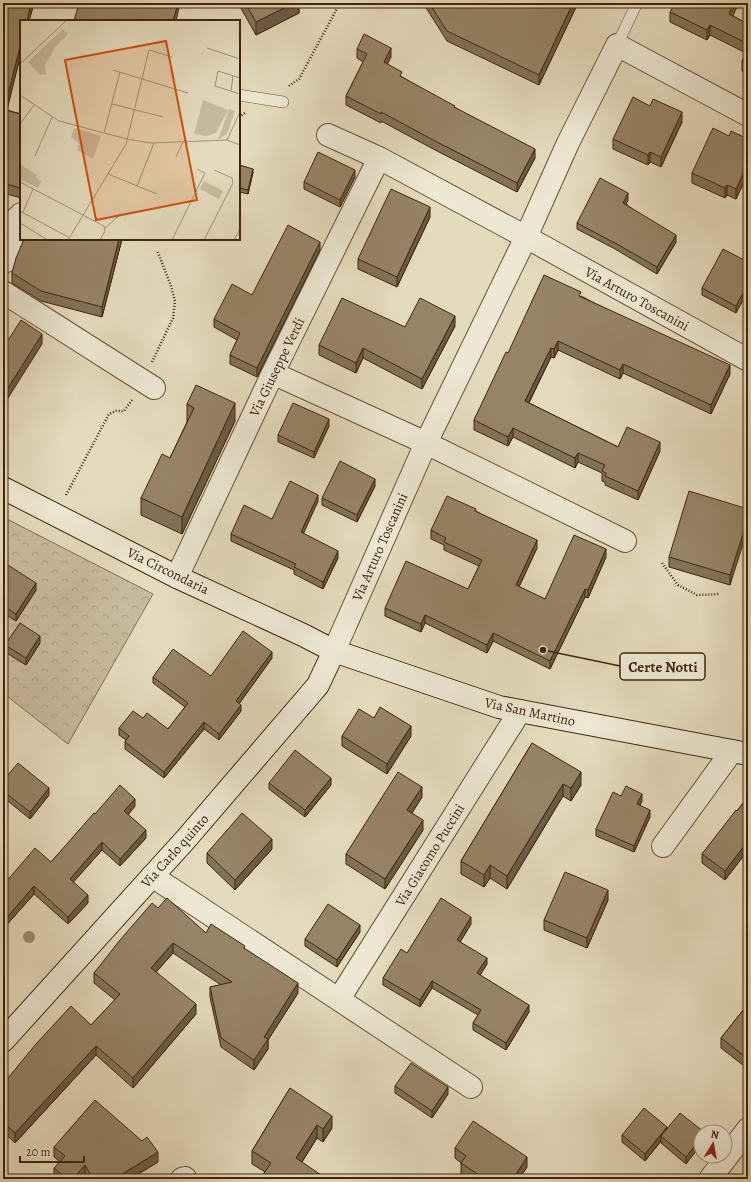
<svg xmlns="http://www.w3.org/2000/svg" width="751" height="1182" viewBox="0 0 751 1182" font-family="Alegreya,serif">
  <style>
    .forest { fill: url(#forest-crowns); stroke: #857054 }
    .lines { fill: none; stroke-linecap: round; stroke-linejoin: round }
    .lane-casing { stroke: #6a5236; stroke-width: 12 }
    .street-casing { stroke: #6a5236; stroke-width: 24 }
    .secondary-casing { stroke: #422509; stroke-width: 24 }
    .path { stroke: #422509; stroke-width: 2.5; stroke-dasharray: 1 2; stroke-linecap: butt }
    .lane { stroke: #ede8d4; stroke-width: 11 }
    .street { stroke: #ede8d4; stroke-width: 22 }
    .secondary { stroke: #ede8d4; stroke-width: 22 }
    .tree { fill: #9e8c6e }
    .wall { fill: #817259; stroke: #422509 }
    .shaded-wall { fill: #695c48; stroke: #422509 }
    .building { fill: #968467; stroke: #422509 }
    .labels { text-anchor: middle; dominant-baseline: central; stroke-width: 3; stroke-linejoin: round; paint-order: stroke }
    .street-label { font-size: 14px; fill: #422509; stroke: #ede8d4 }
    .inset-road { fill: none; stroke: #a39275; stroke-width: 1 }
    .view { fill: #cf510c; fill-opacity: 0.15; stroke: #cf510c; stroke-width: 2 }
    .inset-edge { fill: none; stroke: #422509; stroke-width: 2 }
    .leader { fill: none; stroke: #422509; stroke-width: 1.5 }
    .callout-dot { fill: #422509; stroke: #ede8d4; stroke-width: 1.5 }
    .callout { fill: #ede8d4; stroke: #422509; stroke-width: 1.5 }
    .callout-label { font-size: 15px; text-anchor: middle; font-weight: bold; fill: #422509 }
  </style>
  <defs>
    <pattern id="forest-crowns" width="20" height="18" patternUnits="userSpaceOnUse"><rect width="20" height="18" fill="#c8bc9e"/><path d="M2 6a3 3 0 1 1 6 0M12 15a3 3 0 1 1 6 0" fill="none" stroke="#ada187"/></pattern>
  </defs>
  <rect width="100%" height="100%" fill="#e4dbbd"/>
  <filter id="stains"><feTurbulence type="fractalNoise" baseFrequency=".005" numOctaves="4"/><feColorMatrix values="0 0 0 0 .2 0 0 0 0 .09 0 0 0 0 .02 0 0 0 .5 -.17"/></filter>
  <radialGradient id="worn" r=".72"><stop offset=".6" stop-color="#630" stop-opacity="0"/><stop offset="1" stop-color="#630" stop-opacity=".3"/></radialGradient>
  <path class="forest" d="M3,517l150,77 -85,150 -65,-51z"/>
  <g class="lines">
    <defs>
      <path id="lane" d="M617,45l20,-42
        M239,95l44,7"/>
      <path id="street" d="M328,135l51,23 147,79 222,123
        M3,262l3,-1 7,-17v-22l8,-8
        M3,292l151,96
        M279,376l147,67 199,98
        M177,577l95,-202 107,-217
        M334,651l92,-208 100,-206 42,-94 49,-98 131,70
        M663,846l69,-95
        M152,876l319,211
        M339,999l181,-288
        M182,1179l3,-1
        M710,1179l38,-50"/>
      <path id="secondary" d="M3,488l174,89 126,58 31,16 165,56 249,47
        M3,1041l183,-202 127,-148 5,-6 16,-34"/>
    </defs>
    <use href="#lane" class="lane-casing"/>
    <use href="#street" class="street-casing"/>
    <use href="#secondary" class="secondary-casing"/>
    <path class="path" d="M289,86l10,-7 41,-76
      M239,117l6,-4
      M152,362l21,-44 2,-17 -4,-15 -14,-36
      M66,495l43,-81 7,-3h8l8,-11
      M662,563l16,22 19,10 23,-1"/>
    <use href="#lane" class="lane"/>
    <use href="#street" class="street"/>
    <use href="#secondary" class="secondary"/>
  </g>
  <circle class="tree" cx="29" cy="937" r="6"/>
  <path class="wall" d="M3,3h31l-5,18h-8v32l-14,57 14,4v84l-18,-5z
    M238,3h61v10l-43,22z
    M425,3h153l-39,82 -92,-44 -22,-35z
    M670,12l63,4 15,8v50l-6,-3v-10l4,-8 -36,-18 -3,5 -37,-18z
    M357,49l34,8 -4,7 15,13 53,31 80,50 -18,34 -80,-41 -56,-30v2l-35,-18v-9l17,-34 -6,-4z
    M650,106l32,16 -21,45 -11,-5 -2,3 -35,-16v-10z
    M748,139v34l-12,26 -9,-4 -2,3 -33,-15v-10z
    M239,165l14,7 -5,22 -9,-2z
    M355,177l-15,30 -36,-18v-7z
    M628,200l-2,4 50,38 -19,32 -42,-25 -38,-20v-6z
    M430,217l-33,70 -39,-18v-10z
    M24,239h98l-20,78 -61,-16 -29,-18v-10z
    M320,250l-63,127 -27,-13v-9l7,-15 -23,-13v-8l38,-24z
    M748,262l-12,51 -34,-18v-7z
    M581,296l149,78 -19,40 -88,-41 -3,6 -62,-29 -4,8 -3,-1 -22,46 89,44 42,4 -22,49 -33,-15v-3l-3,-1v-8l-24,-11 -3,6 -62,-31 -5,9 -34,-16v-10l34,-67z
    M455,326l-33,63 -59,-31 -7,15 -37,-18v-10z
    M187,404l48,17 -53,113 -41,-19v-17l29,-40 17,-36z
    M329,426l-15,32 -36,-16v-7z
    M375,486l-18,36 -35,-17v-7z
    M318,501l-15,32 35,25 -15,31 -29,-15v-4l-63,-29v-7z
    M748,509l-18,76 -61,-18v-10z
    M476,511l61,37 -18,39 26,12 61,-42 -18,41 -3,-1 -35,72 -57,-28 -6,12 -62,-30 -4,9 -36,-16v-8l83,-19 11,-23 -35,-16v-5l-13,-6v-9z
    M3,562l33,28 -20,31 -13,-8z
    M40,643l-14,22 -21,-13v-7z
    M272,658l-33,46 2,7 -22,29 -15,-11 -40,49 -39,-29v-7l1,-2 -7,-5v-7l24,-10 25,11 17,-22 -32,-24v-6l58,-1z
    M374,718l37,18 -24,38 -45,-28v-10z
    M532,743l49,42 -10,16 -8,-5 -56,93 -17,-11 -6,9 -23,-13v-13z
    M3,781l46,14 -19,24 -27,-22z
    M269,783l62,2 -26,32 -36,-28z
    M621,796l21,5 -2,4 10,12 -16,35 -38,-16v-7z
    M422,797l-10,16 11,17 -38,59 -39,-25v-10z
    M748,797v53l-23,30 -23,-17v-9z
    M135,806l-7,9 18,23 -26,28 -18,-16 -29,32 15,21 -20,21 -34,-30 -31,35v-47l2,1 46,-21 44,-48z
    M272,849l-37,41 -28,-27v-10z
    M608,900l-21,48 -43,-18v-10z
    M158,908l48,25 39,16 53,44 -30,47v9l-14,21 -33,-23 -11,-50v-10l11,-2 -48,-32 -17,19 40,42 -63,74 -37,-33 -81,88 -12,-11v-48l88,-59 24,-25 -21,-17v-10z
    M471,924l-11,18 27,22 -7,11 49,37 -23,38 -33,-20v-7l5,-8 -46,-27 -12,19 -37,-22v-7l24,-25z
    M360,932l-23,35 -32,-21v-7z
    M748,1004v65l-27,-21v-10z
    M395,1086l53,8 -16,24 -37,-25z
    M290,1088l42,40 -9,14 -6,-4 -15,24 -37,10 -13,-8v-13z
    M667,1129l37,3 -18,32 -25,-21v-2l-16,20 -23,-19v-7z
    M54,1147l104,15 -28,17h-43l-2,-4 -4,4h-25l-2,-1v-10l6,-6 -6,-5z
    M455,1148l72,19 -8,12h-50l-8,-5v-11l-6,-5z"/>
  <path class="shaded-wall" d="M31,3h3l-5,18h-2z
    M178,3h2l-4,18h-3z
    M294,3h5v10l-43,22v-13z
    M573,3h5l-39,82v-10z
    M734,3h5l-10,21v-10z
    M710,25v10l-3,5v-10z
    M21,43v10l-17,67v-10z
    M391,48v9l-7,14v-9z
    M682,112v10l-21,45v-10z
    M535,149v9l-18,34v-9z
    M650,152v10l-2,3v-10z
    M748,163v10l-12,26v-10z
    M253,169v3l-5,22v-4z
    M355,170v7l-15,30v-7z
    M727,185v10l-2,3v-10z
    M628,193v7l-5,10v-7z
    M430,207v10l-33,70v-10z
    M676,235v7l-19,32v-7z
    M119,239h3l-20,78v-10z
    M320,242v8l-63,127v-9z
    M748,284v7l-12,22v-7z
    M455,316v10l-33,63v-10z
    M42,334v10l-39,62v-10z
    M558,341v9l-4,8v-9z
    M363,348v10l-7,15v-10z
    M551,348v9l-26,53v-9z
    M623,364v9l-3,6v-9z
    M730,365v9l-19,40v-9z
    M235,403v18l-53,113v-17z
    M329,419v7l-15,32v-6z
    M513,428v9l-5,9v-9z
    M660,442v9l-22,49v-9z
    M578,453v9l-3,6v-10z
    M375,479v7l-18,36v-7z
    M318,495v6l-17,38v-7z
    M748,518v10l-18,57v-10z
    M537,540v8l-21,45v-8z
    M606,549v8l-18,41v-8z
    M338,551v7l-15,31v-7z
    M36,583v7l-20,31v-7z
    M585,589v8l-35,72v-8z
    M425,615v8l-4,9v-8z
    M493,633v8l-6,12v-8z
    M40,636v7l-14,22v-7z
    M272,652v6l-36,50v-7z
    M241,705v6l-22,29v-6z
    M204,722v7l-40,49v-6z
    M411,726v10l-24,38v-10z
    M581,772v13l-10,16v-13z
    M331,778v7l-26,32v-7z
    M563,784v12l-56,93v-13z
    M422,787v10l-15,23v-10z
    M49,788v7l-19,24v-7z
    M642,794v7l-5,10v-7z
    M135,799v7l-11,13v-8z
    M650,810v7l-16,35v-6z
    M423,820v10l-38,59v-10z
    M146,830v8l-26,28v-7z
    M272,839v10l-37,41v-10z
    M748,841v9l-23,30v-9z
    M102,842v8l-32,36v-7z
    M490,865v13l-6,9v-12z
    M34,886v8l-31,35v-7z
    M608,890v10l-21,48v-10z
    M88,895v8l-20,21v-7z
    M471,917v7l-14,23v-7z
    M360,925v7l-23,35v-7z
    M173,943v10l-22,25v-10z
    M487,958v6l-10,16v-7z
    M432,981v7l-12,19v-7z
    M298,983v10l-30,47v9l-14,21v-10l10,-23z
    M196,1004v10l-63,74v-10z
    M529,1005v7l-23,38v-7z
    M96,1046v9l-81,88v-10z
    M448,1087v7l-16,24v-7z
    M332,1116v12l-9,14v-13z
    M317,1125v13l-21,33v-13z
    M667,1127v7l-6,2v5l-16,20v-7z
    M701,1138v7l-15,19v-7z
    M158,1152v10l-28,17h-16z
    M527,1157v10l-8,12h-6z
    M85,1165v10l-4,4h-8z"/>
  <path class="building" d="M3,3h28l-4,18h-6v22l-17,67 17,4v74l-18,-5z
    M79,3h99l-5,18h-99z
    M245,3h49l-38,19z
    M429,3h144l-34,72 -92,-44z
    M675,3h59l-5,11 19,10v20l-38,-19 -3,5 -37,-18z
    M364,34l27,14 -7,14 18,10 -2,4 55,30 -1,1 81,42 -18,34 -80,-41 -56,-30v2l-35,-18 21,-42 -10,-5z
    M748,50v14l-6,-3z
    M633,97l17,9 3,-7 29,13 -21,45 -11,-5 -2,3 -35,-16z
    M713,128l16,8 2,-5 17,8v24l-12,26 -9,-4 -2,3 -33,-15z
    M318,152l37,18 -15,30 -36,-18z
    M239,165l14,4 -5,21 -9,-2z
    M600,178l28,15 -5,10 53,32 -19,32 -42,-24 -38,-20z
    M391,189l39,18 -33,70 -39,-18z
    M288,225l32,17 -63,126 -27,-13 10,-22 -26,-14 18,-35 20,11z
    M24,239h95l-17,68 -61,-16 -29,-18 4,-15z
    M723,249l25,13v22l-12,22 -34,-18z
    M544,275l37,17 -2,4 151,69 -19,40 -88,-41 -3,6 -62,-29 -4,8 -3,-1 -26,53 93,46 9,-20 33,15 -22,49 -33,-15 1,-3 -4,-2 3,-6 -27,-12 -3,5 -62,-30 -5,9 -34,-17 32,-68 2,1z
    M342,298l63,29 15,-29 35,18 -33,63 -59,-31 -7,15 -37,-18z
    M21,320l21,14 -39,62v-52l2,1z
    M196,385l39,18 -53,114 -41,-19 21,-44 8,4 24,-50 -7,-4z
    M293,403l36,16 -15,33 -36,-17z
    M340,461l35,18 -18,36 -35,-17z
    M290,481l28,14 -17,37 37,19 -15,31 -29,-15 2,-3 -65,-30 13,-29 28,14z
    M689,491l59,18v9l-18,57 -61,-18z
    M447,496l29,13 -1,2 62,29 -21,45 29,14 29,-64 32,14 -18,41 -3,-1 -35,72 -57,-28 -6,12 -62,-30 -4,9 -36,-16 21,-47 62,28 14,-29 -38,-18 2,-4 -15,-8z
    M3,562l33,21 -20,31 -13,-8z
    M20,623l20,13 -14,22 -21,-13z
    M243,631l29,21 -36,49 5,4 -22,29 -15,-12 -40,50 -39,-30 4,-6 -10,-8 14,-17 10,7 4,-5 21,16 20,-26 -35,-26 20,-28 38,27z
    M380,707l31,19 -24,38 -45,-28 17,-27 15,9z
    M532,743l49,29 -10,16 -8,-4 -56,92 -17,-11 -6,10 -23,-14z
    M295,750l36,28 -26,32 -36,-27z
    M18,763l31,25 -19,24 -27,-21v-10z
    M398,772l24,15 -15,23 16,10 -38,59 -39,-25z
    M120,785l15,14 -11,12 22,19 -26,29 -18,-17 -32,37 18,16 -20,22 -34,-31 -31,36v-40l2,1 30,-35 16,14 43,-49 1,1z
    M626,786l16,8 -5,10 13,6 -16,36 -38,-17 17,-37 8,4z
    M748,797v44l-23,30 -23,-17 34,-44 1,1z
    M242,813l30,26 -37,41 -28,-27z
    M565,872l43,18 -21,48 -43,-18z
    M167,898l39,35 5,-9 34,22 -1,2 54,35 -34,54 4,2 -14,21 -33,-22 -11,-51 22,-5 -59,-39 -22,25 45,36 -63,74 -37,-32 -81,87 -12,-11v-38l33,-40 35,-38 20,19 29,-31 -26,-21 26,-33 32,-37 6,5z
    M441,898l30,19 -14,23 30,18 -10,15 52,32 -23,38 -33,-20 8,-13 -49,-29 -12,19 -37,-22 18,-29 6,4z
    M328,904l32,21 -23,35 -32,-21z
    M748,1004v55l-27,-21z
    M411,1063l37,24 -16,24 -37,-25z
    M290,1088l42,28 -9,13 -6,-4 -21,33 31,21h-67l11,-16 -19,-12z
    M95,1100l47,41 5,-4 11,15 -44,27h-21l-8,-14 -12,14h-6l-13,-11 11,-12 -11,-9z
    M644,1108l23,19 -22,27 -23,-19z
    M680,1113l24,19h-3v6l-15,19 -25,-21z
    M473,1121l54,36 -14,22h-33l2,-2 -21,-14 5,-7 -11,-8z"/>
  <g class="labels">
    <g class="street-label">
      <text transform="translate(637 299) rotate(29)">Via Arturo Toscanini</text>
      <text transform="translate(277 367) rotate(-64)">Via Giuseppe Verdi</text>
      <text transform="translate(380 547) rotate(-66)">Via Arturo Toscanini</text>
      <text transform="translate(168 571) rotate(26)">Via Circondaria</text>
      <text transform="translate(530 712) rotate(12)">Via San Martino</text>
      <text transform="translate(175 851) rotate(-48)">Via Carlo quinto</text>
      <text transform="translate(430 855) rotate(-58)">Via Giacomo Puccini</text>
    </g>
  </g>
  <g transform="translate(20 20)">
    <rect width="220" height="220" fill="#e4dbbd"/>
    <path d="M209,89l6,2 -8,23 -9,6zM0,144l17,11 -1,3 5,3 -3,7 -18,-9zM184,161l19,10 -4,8 -19,-10z" fill="#c8bc9e"/>
    <path d="M183,80l25,10 -12,23 -10,3 -12,-2zM54,108l27,8 -8,23 -16,-9 2,-6 -8,-7z" fill="#c8bc9e"/>
    <path d="M43,9l5,5 -13,13 -10,18 1,10 -7,-1 -11,-12z" fill="#c8bc9e"/>
    <path class="inset-road" d="M187,28l33,11M0,44l47,-44M93,50l75,23M220,58l-22,-7 -3,15 25,8M211,71l2,-15M0,75l39,26 68,18 24,4 76,-3 13,5M92,84l51,13M0,104l14,-19M84,113l16,-61M207,120l13,-28M15,136l17,-39M156,137l7,-15M88,154l49,20M0,162l84,44 1,5 -5,9M117,166l17,-43M0,191l50,27M3,192l10,-23M0,203l28,17M85,208l16,-14M48,220l58,-96 23,-94 23,7M152,220l33,-67 -8,-4M184,220l29,-57 -1,-5 -18,-8M214,220l6,-11"/>
    <path class="view" d="M146,21l31,159 -101,20 -31,-160z"/>
    <rect width="220" height="220" class="inset-edge"/>
  </g>
  <path class="leader" d="M543 650L620 666"/>
  <circle class="callout-dot" cx="543" cy="650" r="4"/>
  <rect class="callout" x="620" y="653" width="85" height="27" rx="4"/>
  <g class="callout-label">
    <text x="663" y="672">Certe Notti</text>
  </g>
  <rect width="751" height="1182" fill="none" stroke="#e4dbbd" stroke-width="16"/>
  <rect x="4" y="4" width="743" height="1174" fill="none" stroke="#422509" stroke-width="2"/>
  <rect x="8" y="8" width="735" height="1166" fill="none" stroke="#422509"/>
  <g transform="translate(713 1144) rotate(11)"><circle r="19" fill="#ede8d4" stroke="#a99a83"/>
  <path d="M0-3L7 15L0 10L-7 15Z" fill="#8f2418"/>
  <text y="-6" font-size="11" font-weight="bold" text-anchor="middle" fill="#422509">N</text>
  </g>
  <path d="M20 1156v6h64v-6" fill="none" stroke="#422509" stroke-width="2"/>
  <text x="26" y="1156" font-size="12" fill="#422509" stroke="#ede8d4" stroke-width="3" paint-order="stroke">20 m</text>
  <rect width="100%" height="100%" filter="url(#stains)"/>
  <rect width="100%" height="100%" fill="url(#worn)"/>
</svg>
